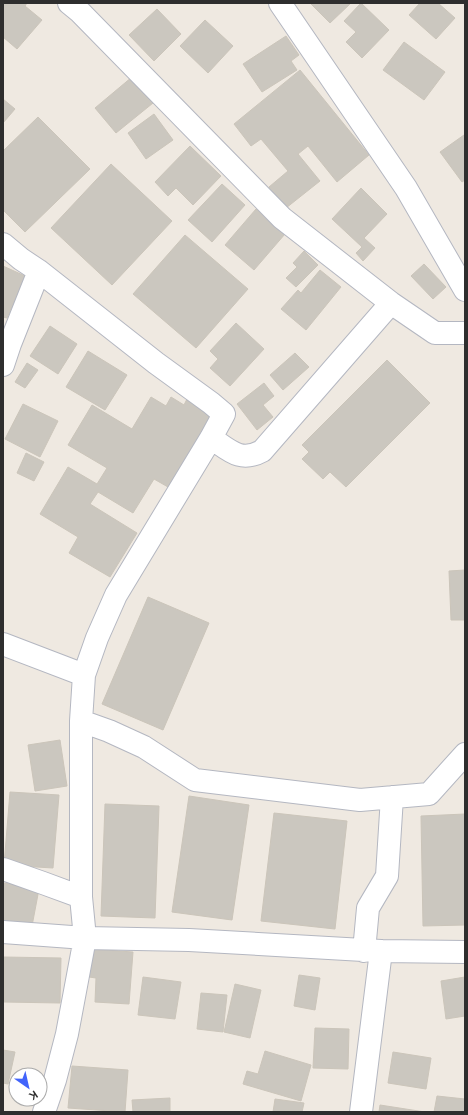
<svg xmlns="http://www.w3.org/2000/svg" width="468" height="1115" viewBox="0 0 468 1115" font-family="Raleway,sans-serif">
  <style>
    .building { fill: #cbc7bf; stroke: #cbc5ba }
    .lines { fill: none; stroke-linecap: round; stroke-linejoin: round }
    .minor-casing { stroke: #b4b7c1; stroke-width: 24 }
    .minor { stroke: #fff; stroke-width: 22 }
  </style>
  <rect width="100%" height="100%" fill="#efe9e1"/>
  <path class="building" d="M3,3h24l-2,3 17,14 -25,29 -14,-12z
    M310,3h41l-21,20z
    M361,3l28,27 -27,28 -16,-16 10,-10 -12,-11z
    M420,3h18l17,15 -19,21 -27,-24z
    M157,9l24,25 -27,27 -25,-26z
    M205,20l28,26 -25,27 -28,-27z
    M286,36l13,19 -8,6 6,9 -35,22 -19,-28z
    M404,42l41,30 -21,28 -41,-30z
    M300,70l69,85 -32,27 -29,-36 -10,8 22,27 -34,27 -17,-21 19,-16 -27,-32 -10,7 -17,-22z
    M132,77l21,26 -37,30 -21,-25z
    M3,99l12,10 -12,14z
    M154,114l19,26 -27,19 -18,-26z
    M38,117l52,52 -65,63 -22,-22v-59z
    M464,135l1,2v43l-3,2 -22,-30z
    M190,146l31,30 -28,29 -17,-17 -8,8 -13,-14z
    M111,164l61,57 -60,64 -61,-57z
    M222,184l23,21 -33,37 -24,-22z
    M361,188l26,26 -23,24 11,10 -12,13 -7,-8 6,-6 -30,-28z
    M256,209l29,25 -31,36 -29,-25z
    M185,235l63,54 -52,59 -63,-54z
    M304,251l14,14 -22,22 -10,-9 11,-11 -4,-4z
    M424,264l22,23 -13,12 -22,-23z
    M3,266l22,10 -18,42 -4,-1z
    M320,270l21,17 -35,43 -25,-21 17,-19 3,3z
    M236,323l28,26 -34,37 -20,-18 8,-9 -8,-8z
    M50,326l27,18 -19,30 -28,-18z
    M88,351l39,24 -22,35 -39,-23z
    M295,353l14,14 -26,23 -13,-15z
    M387,360l43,43 -84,84 -16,-15 -7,7 -21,-20 7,-7 -7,-7z
    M27,363l11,7 -13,18 -10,-6z
    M264,383l10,13 -11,9 10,12 -16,13 -20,-26z
    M151,397l15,9 5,-9 13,8 4,-8 26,15 -46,75 -14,-8 -21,34 -35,-21 -8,12 47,29 -27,44 -41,-24 9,-16 -38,-23 28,-47 29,17 10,-16 -39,-23 24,-40 40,24z
    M23,404l35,17 -18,36 -35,-18z
    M26,453l18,9 -10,19 -17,-8z
    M465,570v50h-14l-2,-49z
    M148,597l61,26 -46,107 -61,-26z
    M60,740l7,46 -32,5 -7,-46z
    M10,792l49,3 -6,73 -49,-3z
    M189,796l60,9 -17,115 -60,-8z
    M105,804l54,2 -4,112 -54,-2z
    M274,813l73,8 -12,108 -74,-8z
    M465,814v111l-42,1 -2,-110z
    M3,883l36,6 -7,37 -29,-5z
    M91,949l42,3 -4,52 -34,-2 1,-24 -7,-1z
    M4,957l57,1 -1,45 -56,-1z
    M299,975l21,3 -5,32 -21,-4z
    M143,977l38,5 -6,37 -37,-4z
    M465,977v39l-19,3 -5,-38z
    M235,984l26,6 -11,48 -26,-6z
    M201,993l26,2 -4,37 -26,-3z
    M315,1028l34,1 -1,40 -35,-1z
    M3,1050l12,2 -7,32 -5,-1z
    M265,1051l46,14 -10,36 -58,-17 4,-13 11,3z
    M393,1052l38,6 -5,31 -38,-6z
    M72,1066l56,4 -3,42 -57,-4z
    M437,1096l28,3v13h-31z
    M170,1098v14h-37l-1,-12z
    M275,1099l29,4 -2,9h-29z
    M380,1105l45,7h-46z"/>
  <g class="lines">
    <defs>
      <path id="minor" d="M69,3l11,9 202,206 109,85 44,30h30
        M280,3l126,185 59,102
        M3,244l18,15 18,12 117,92 55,40 13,11 -13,24 -95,157 -19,43 -13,37 -3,46v176l4,41 -18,96 -12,46 -11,32
        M3,365l7,-21 29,-73
        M211,438c18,12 29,25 51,13l129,-148
        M3,644l81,31
        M81,721l28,10 35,16 51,33 165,20 69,-6 36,-40
        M3,869l40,14 38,14
        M3,932l82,6 104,2 192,11 84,1
        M364,951l4,-43 19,-32 5,-79
        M361,1112l20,-161"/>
    </defs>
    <use href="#minor" class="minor-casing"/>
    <use href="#minor" class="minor"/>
  </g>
  <rect width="468" height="1115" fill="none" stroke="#2e2e2e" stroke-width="8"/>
  <g transform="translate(28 1087) rotate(146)"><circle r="19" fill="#ffffff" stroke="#ababab"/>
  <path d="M0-3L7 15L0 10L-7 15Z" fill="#4264fb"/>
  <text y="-6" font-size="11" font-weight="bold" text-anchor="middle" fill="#2e2e2e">K</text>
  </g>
</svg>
